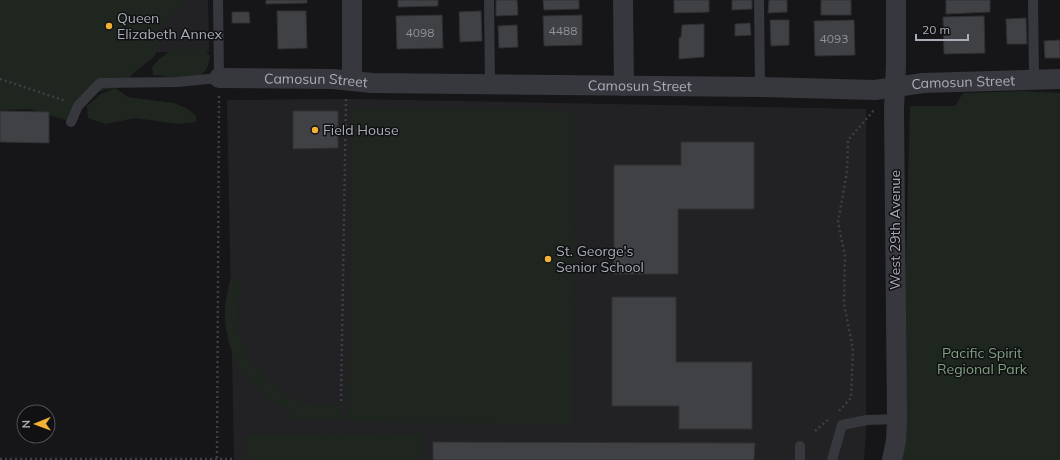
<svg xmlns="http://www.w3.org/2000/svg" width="1060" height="460" viewBox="0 0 1060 460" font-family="Mulish,sans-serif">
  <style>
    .built { fill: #222225 }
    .green { fill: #1e261f }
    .building { fill: #404145; stroke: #303034 }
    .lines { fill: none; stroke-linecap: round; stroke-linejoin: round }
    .path { stroke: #3d3f44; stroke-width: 2.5; stroke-dasharray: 2 3; stroke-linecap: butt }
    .service { stroke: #37383d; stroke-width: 10 }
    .minor { stroke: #37383d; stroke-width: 20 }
    .poi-dot { fill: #f2b134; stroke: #111113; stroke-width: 1.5 }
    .labels { text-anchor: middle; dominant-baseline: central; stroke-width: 3; stroke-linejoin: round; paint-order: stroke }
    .number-label { font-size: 12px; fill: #8e929b }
    .poi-label { font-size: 14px; fill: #a8adb8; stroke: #111113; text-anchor: start }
    .street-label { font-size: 14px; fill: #a8adb8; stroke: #111113 }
    .park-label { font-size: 14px; fill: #7fa381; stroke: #111113 }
  </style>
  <rect width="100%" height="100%" fill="#161618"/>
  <path class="built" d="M10,0h198l1,52 -199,1z
    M353,99l513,10v300l1,11 -3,40h-630l-7,-360z"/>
  <path class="green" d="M0,0h188v1l-32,27 8,10 -10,19 -18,14 -15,15 -24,6 -13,15 -19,13 -36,-11 -29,1z
    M202,48l8,8c-1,7 -3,16 -10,19 -10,6 -35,1 -47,0l-1,-8 7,-8 15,-10z
    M115,88l13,9 46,6 14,6 8,7v6l-18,2 -43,-6 -29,6 -18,-6 -1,-12 14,-12z
    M1023,91l37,2v367h-159l9,-354h45l8,-13z
    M352,108l223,3 -3,314 -223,-3z
    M230,280l12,3c-1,6 -3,12 -4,18 -7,45 24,88 66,101 12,5 26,4 39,4v14l-54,-1 1,-9c-6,-3 -12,-5 -17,-8 -28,-17 -46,-50 -48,-83 -1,-13 2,-26 5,-39z
    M422,434v26h-175v-25z"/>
  <path class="building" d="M266,0h41v3l-41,1z
    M398,0h40v6l-40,1z
    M496,0h21l1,15 -22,1z
    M543,0h36v9l-35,1z
    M674,0h35v12l-35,1z
    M732,0h20v9l-20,1z
    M769,0h18v12l-19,1z
    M821,0h30v15h-30z
    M946,0h44v12l-44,2z
    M277,11h29l1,37 -29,1z
    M481,11l1,30 -22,1 -1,-30z
    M232,12h17l1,11h-18z
    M442,15l1,33 -46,1 -1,-33z
    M582,15v30l-38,1 -1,-30z
    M984,16l1,37 -41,1 -1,-37z
    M1026,18l1,26h-20l-1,-25z
    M770,20h19v25l-18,1z
    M854,20l1,35 -40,1 -1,-35z
    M750,23l1,12 -16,1v-12z
    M704,24v33l-25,2v-21l2,-1 1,-12z
    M517,25l1,22 -19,1 -1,-22z
    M1060,40v18h-15l-1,-17z
    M0,111l49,1v31l-49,-1z
    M293,111h45v37l-45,1z
    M681,142h73v67h-76v65h-64v-109h67z
    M612,297h64v65h76v67h-73v-23h-67z
    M433,442l322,1 -1,17h-321z"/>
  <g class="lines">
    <path class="path" d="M0,79l66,22
      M341,401l5,-303
      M839,411l12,-13 2,-48 -9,-47 1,-47 -7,-34 9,-50 1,-32 27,-31
      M815,431l15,-13
      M217,458l2,-363
      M0,459h234"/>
    <path class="service" d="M489,0l1,84
      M759,0l1,87
      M1033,0l1,79
      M71,122l7,-16 22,-23 77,-1 42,-4 -1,-78
      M800,446v14
      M832,460l10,-35 25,-5 30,-1"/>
    <g class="minor">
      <path d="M352,0v81"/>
      <path d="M623,0l1,86"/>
      <path id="s1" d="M219,78l114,1 39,4 388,4 115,3 48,-7 137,-4"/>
      <path d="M892,460l4,-19 1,-22 -3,-310 2,-45v-64"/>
    </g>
  </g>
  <g class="poi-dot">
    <circle cx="109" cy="26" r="4"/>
    <circle cx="315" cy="130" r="4"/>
    <circle cx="548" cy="259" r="4"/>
  </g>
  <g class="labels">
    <g class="number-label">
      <text x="563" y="30">4488</text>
      <text x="420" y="32">4098</text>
      <text x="834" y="38">4093</text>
    </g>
    <g class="poi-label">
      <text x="117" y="18">Queen<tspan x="117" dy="16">Elizabeth Annex</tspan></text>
      <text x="323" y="130">Field House</text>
      <text x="556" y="251">St. George's<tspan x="556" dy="16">Senior School</tspan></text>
    </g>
    <g class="street-label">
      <text stroke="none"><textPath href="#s1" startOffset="97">Camosun Street</textPath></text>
      <text stroke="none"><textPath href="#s1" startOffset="745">Camosun Street</textPath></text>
      <text stroke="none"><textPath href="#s1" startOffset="421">Camosun Street</textPath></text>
      <text transform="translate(895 230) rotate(-90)">West 29th Avenue</text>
    </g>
    <g class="park-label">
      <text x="982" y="353">Pacific Spirit<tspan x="982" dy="16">Regional Park</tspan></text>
    </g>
  </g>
  <g transform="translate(36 424) rotate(269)"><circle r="19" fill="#111113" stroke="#4d4f55"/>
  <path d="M0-3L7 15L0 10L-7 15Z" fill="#f2b134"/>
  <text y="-6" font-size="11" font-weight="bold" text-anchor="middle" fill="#a8adb8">N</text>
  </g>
  <path d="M916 34v6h52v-6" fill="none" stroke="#a8adb8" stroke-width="2"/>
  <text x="922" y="34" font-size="12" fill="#a8adb8" stroke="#111113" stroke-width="3" paint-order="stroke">20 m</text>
</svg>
